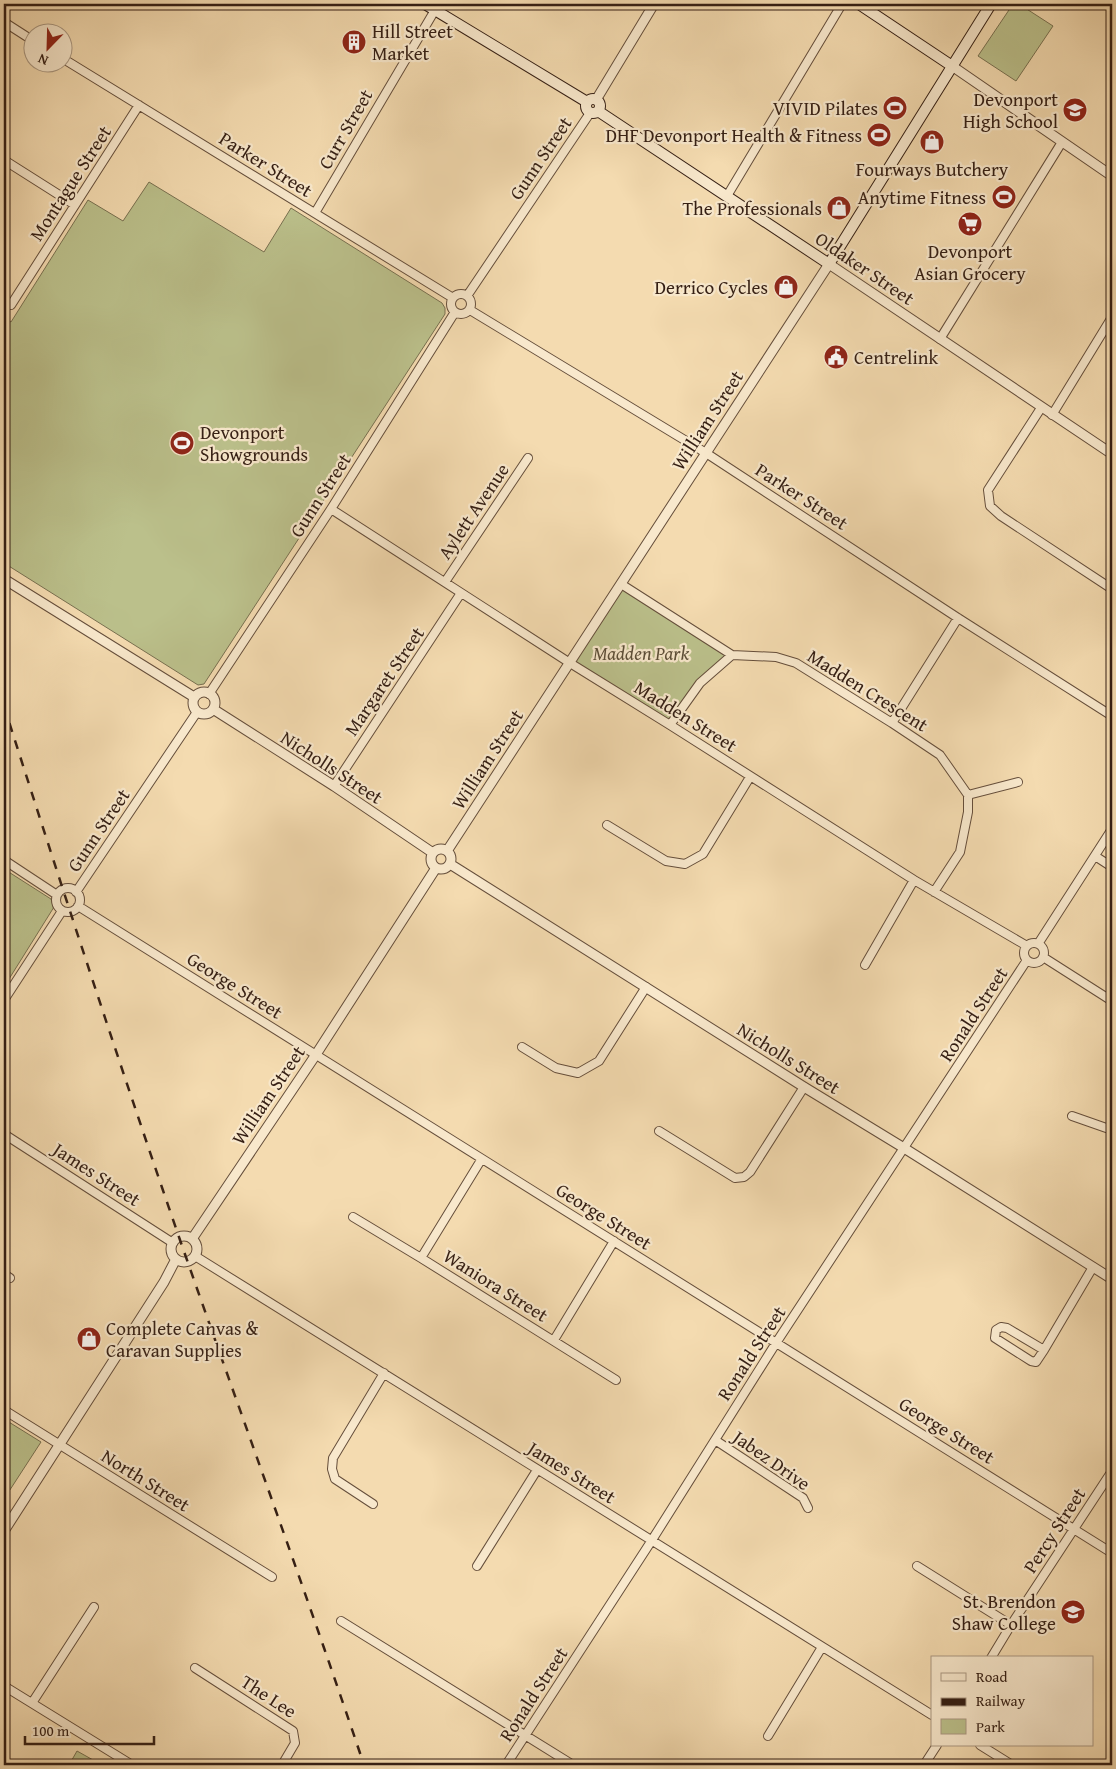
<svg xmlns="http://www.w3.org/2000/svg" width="1116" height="1769" viewBox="0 0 1116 1769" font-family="'Gentium Book Plus',serif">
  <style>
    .green { fill: #bbc08b; stroke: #787050 }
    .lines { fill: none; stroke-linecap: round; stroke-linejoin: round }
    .minor-casing { stroke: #654e3b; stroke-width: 10 }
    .tertiary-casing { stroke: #654e3b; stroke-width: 11 }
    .secondary-casing { stroke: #351f14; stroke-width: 12 }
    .minor { stroke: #f8e8cc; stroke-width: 8 }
    .tertiary { stroke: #f8e8cc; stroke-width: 9 }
    .secondary { stroke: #f8e8cc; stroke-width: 10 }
    .rail { stroke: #351f14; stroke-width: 2.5; stroke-dasharray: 9 9; stroke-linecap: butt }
    .labels { text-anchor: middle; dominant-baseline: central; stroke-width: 4.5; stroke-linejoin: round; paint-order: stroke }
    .poi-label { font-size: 19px; fill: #351f14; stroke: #f8e8cc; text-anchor: end }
    .street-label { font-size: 19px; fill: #351f14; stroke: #f8e8cc }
    .park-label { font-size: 19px; font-style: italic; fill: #5d4f38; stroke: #f8e8cc }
  </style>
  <rect width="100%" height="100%" fill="#f4dbb0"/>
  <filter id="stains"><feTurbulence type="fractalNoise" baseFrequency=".004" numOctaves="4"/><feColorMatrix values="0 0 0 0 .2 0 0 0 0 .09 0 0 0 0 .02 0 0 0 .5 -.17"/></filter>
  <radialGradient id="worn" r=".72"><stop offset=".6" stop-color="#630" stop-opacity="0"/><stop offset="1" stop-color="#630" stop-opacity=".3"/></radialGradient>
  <path class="green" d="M1013,4h6l34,22 -37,55 -38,-25z
    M149,182l115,70 27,-44 151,95 3,5v6l-241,370 -6,1 -194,-122v-245l7,4 77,-122 35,21z
    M621,584l111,71 -32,28 -30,42 -100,-62z
    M4,869l47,30 3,8 -50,80z
    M4,1419l37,23 -37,57z
    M77,1751l25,14h-33z"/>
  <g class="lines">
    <defs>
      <path id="minor" d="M4,22l28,18
        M62,58l391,240
        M4,160l71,45
        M727,196l115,-192
        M315,213l120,-203
        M451 304a10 10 0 1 1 20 0a10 10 0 1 1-20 0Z
        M467,296l123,-183
        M4,300l7,5 128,-200
        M470,310l236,143 252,165 154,98
        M940,339l122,-197
        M1041,408l-53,82 2,16 11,10 111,73
        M1052,415l60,-98
        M331,509l239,154 100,62 244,155 113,66
        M445,582l83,-124
        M621,584l111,71
        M209,694l122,-185 124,-197
        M892,723l66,-105
        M670,725l30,-42 32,-28 44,2 20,6 96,60 48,32 28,40v17l-8,40 -26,40
        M334,786l127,-193
        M968,795l50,-13
        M607,825l59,36 19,3 18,-10 47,-77
        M1095,856l17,11
        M4,860l53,35
        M56 900a12 12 0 1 1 24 0a12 12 0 1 1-24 0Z
        M76,892l121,-180
        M78,906l1034,647
        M1024 953a10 10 0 1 1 20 0a10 10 0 1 1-20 0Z
        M1038,944l74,-115
        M1043,957l69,44
        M865,965l49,-85
        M4,1000l58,-89
        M522,1047l34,21 22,5 21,-12 47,-74
        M1072,1116l40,14
        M659,1131l76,47 9,-1 6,-5 54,-85
        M4,1134l169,109
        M353,1217l68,41 195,122
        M195,1256l737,459
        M421,1258l60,-98
        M4,1274l6,4
        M554,1340l60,-99
        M1044,1350l-37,-22 -6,-1 -5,3 -1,8 36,23 5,1 8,-12 49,-83
        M4,1410l268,167
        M715,1440l88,58 5,10
        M373,1504l-38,-25 -3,-10 1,-11 51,-85
        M477,1566l60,-96
        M917,1566l94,59
        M341,1621l232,144
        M991,1658l20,-33 101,-154
        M195,1668l98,63 2,12 -13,22
        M4,1686l128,79
        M32,1703l62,-96
        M768,1736l54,-89
        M980,1745l32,20
        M506,1765l146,-225 124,-197 251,-383
        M924,1765l13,-20"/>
      <path id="tertiary" d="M952,66l160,110
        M596,100l58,-96
        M4,579l190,118
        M193 703a11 11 0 1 1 22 0a11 11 0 1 1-22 0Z
        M213,709l121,77 99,67
        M431 859a10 10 0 1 1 20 0a10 10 0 1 1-20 0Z
        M447,851l382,-587 283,190
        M450,864l354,223 100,61 208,131
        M171 1249a13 13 0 1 1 26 0a13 13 0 1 1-26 0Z
        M192,1239l123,-183 121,-188
        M4,1531l160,-249 12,-23"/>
      <path id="secondary" d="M425,4l162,98
        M859,4l93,62
        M586 106a7 7 0 1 1 14 0a7 7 0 1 1-14 0Z
        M598,111l231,153 162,-260"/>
    </defs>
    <use href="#minor" class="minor-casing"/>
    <use href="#tertiary" class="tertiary-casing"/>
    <use href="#secondary" class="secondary-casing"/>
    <use href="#minor" class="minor"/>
    <use href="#tertiary" class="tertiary"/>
    <use href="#secondary" class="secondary"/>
    <path class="rail" d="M4,706c57,179 115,357 176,534 61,175 125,349 184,525"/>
  </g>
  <defs>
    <symbol id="building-disc" viewBox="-11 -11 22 22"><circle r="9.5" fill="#8f2418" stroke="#f8e8cc"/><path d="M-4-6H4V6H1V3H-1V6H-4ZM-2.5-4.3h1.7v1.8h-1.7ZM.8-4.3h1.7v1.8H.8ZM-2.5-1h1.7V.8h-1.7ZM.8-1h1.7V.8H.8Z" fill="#fff"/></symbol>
    <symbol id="stadium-disc" viewBox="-11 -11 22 22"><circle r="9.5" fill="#8f2418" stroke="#f8e8cc"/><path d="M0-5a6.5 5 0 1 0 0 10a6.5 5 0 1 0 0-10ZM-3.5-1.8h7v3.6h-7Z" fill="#fff"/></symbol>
    <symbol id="school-disc" viewBox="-11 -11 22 22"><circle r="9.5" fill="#8f2418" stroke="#f8e8cc"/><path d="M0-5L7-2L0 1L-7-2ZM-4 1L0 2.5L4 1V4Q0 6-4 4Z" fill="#fff"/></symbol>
    <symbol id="shop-disc" viewBox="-11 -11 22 22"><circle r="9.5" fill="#8f2418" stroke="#f8e8cc"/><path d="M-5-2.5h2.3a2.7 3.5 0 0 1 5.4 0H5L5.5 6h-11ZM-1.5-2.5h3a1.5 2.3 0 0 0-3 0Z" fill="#fff"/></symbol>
    <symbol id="supermarket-disc" viewBox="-11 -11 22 22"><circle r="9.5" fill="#8f2418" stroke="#f8e8cc"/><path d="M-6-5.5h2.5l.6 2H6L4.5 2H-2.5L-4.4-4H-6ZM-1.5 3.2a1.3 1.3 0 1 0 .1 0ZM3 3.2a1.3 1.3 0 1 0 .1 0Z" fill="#fff"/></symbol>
    <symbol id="civic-disc" viewBox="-11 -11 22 22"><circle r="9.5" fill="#8f2418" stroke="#f8e8cc"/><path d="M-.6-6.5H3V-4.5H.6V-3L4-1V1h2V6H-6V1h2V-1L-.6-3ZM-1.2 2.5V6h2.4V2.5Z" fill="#fff"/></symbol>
  </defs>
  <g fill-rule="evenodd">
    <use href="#building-disc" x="340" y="28" width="28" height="28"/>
    <use href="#stadium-disc" x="881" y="94" width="28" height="28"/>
    <use href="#school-disc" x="1061" y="96" width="28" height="28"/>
    <use href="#stadium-disc" x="865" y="121" width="28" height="28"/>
    <use href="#shop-disc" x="918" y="128" width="28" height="28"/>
    <use href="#stadium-disc" x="990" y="183" width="28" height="28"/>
    <use href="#shop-disc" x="825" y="194" width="28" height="28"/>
    <use href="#supermarket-disc" x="956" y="210" width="28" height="28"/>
    <use href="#shop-disc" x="772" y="273" width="28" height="28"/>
    <use href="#civic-disc" x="822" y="343" width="28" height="28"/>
    <use href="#stadium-disc" x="168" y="429" width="28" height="28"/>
    <use href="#shop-disc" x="75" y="1325" width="28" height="28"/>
    <use href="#school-disc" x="1059" y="1598" width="28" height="28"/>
  </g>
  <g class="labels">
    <g class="poi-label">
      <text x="372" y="31" text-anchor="start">Hill Street<tspan x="372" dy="22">Market</tspan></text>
      <text x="1058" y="99">Devonport<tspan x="1058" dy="22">High School</tspan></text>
      <text x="878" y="108">VIVID Pilates</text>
      <text x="862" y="135">DHF Devonport Health &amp; Fitness</text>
      <text x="932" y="169" text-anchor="middle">Fourways Butchery</text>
      <text x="986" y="197">Anytime Fitness</text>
      <text x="822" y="208">The Professionals</text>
      <text x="970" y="251" text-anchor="middle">Devonport<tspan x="970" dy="22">Asian Grocery</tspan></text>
      <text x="768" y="287">Derrico Cycles</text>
      <text x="854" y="357" text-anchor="start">Centrelink</text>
      <text x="200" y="432" text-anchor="start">Devonport<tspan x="200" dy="22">Showgrounds</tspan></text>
      <text x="106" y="1328" text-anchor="start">Complete Canvas &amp;<tspan x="106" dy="22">Caravan Supplies</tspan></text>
      <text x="1056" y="1601">St. Brendon<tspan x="1056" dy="22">Shaw College</tspan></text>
    </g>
    <g class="street-label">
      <text transform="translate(345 129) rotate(-60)">Curr Street</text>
      <text transform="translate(540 158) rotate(-56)">Gunn Street</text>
      <text transform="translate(266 164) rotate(32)">Parker Street</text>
      <text transform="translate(70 183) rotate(-57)">Montague Street</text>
      <text transform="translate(865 268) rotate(34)">Oldaker Street</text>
      <text transform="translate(707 420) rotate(-57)">William Street</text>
      <text transform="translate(320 495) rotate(-57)">Gunn Street</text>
      <text transform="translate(802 496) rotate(33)">Parker Street</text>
      <text transform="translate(473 511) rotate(-56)">Aylett Avenue</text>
      <text transform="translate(384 681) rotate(-56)">Margaret Street</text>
      <text transform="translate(868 690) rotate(32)">Madden Crescent</text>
      <text transform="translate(686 716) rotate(32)">Madden Street</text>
      <text transform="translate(487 759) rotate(-57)">William Street</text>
      <text transform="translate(332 767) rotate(33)">Nicholls Street</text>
      <text transform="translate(98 830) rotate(-56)">Gunn Street</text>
      <text transform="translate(235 985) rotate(32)">George Street</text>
      <text transform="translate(973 1014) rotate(-57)">Ronald Street</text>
      <text transform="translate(789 1058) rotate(32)">Nicholls Street</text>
      <text transform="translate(268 1095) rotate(-56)">William Street</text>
      <text transform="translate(97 1174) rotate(33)">James Street</text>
      <text transform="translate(604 1216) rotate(32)">George Street</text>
      <text transform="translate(496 1285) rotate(32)">Waniora Street</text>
      <text transform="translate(751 1353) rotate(-57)">Ronald Street</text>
      <text transform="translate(947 1430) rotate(32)">George Street</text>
      <text transform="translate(772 1460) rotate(35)">Jabez Drive</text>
      <text transform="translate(572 1472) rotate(32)">James Street</text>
      <text transform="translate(146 1480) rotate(32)">North Street</text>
      <text transform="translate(1054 1530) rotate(-57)">Percy Street</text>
      <text transform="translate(533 1694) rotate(-57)">Ronald Street</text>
      <text transform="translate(269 1696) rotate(33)">The Lee</text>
    </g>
    <g class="park-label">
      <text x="641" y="653">Madden Park</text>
    </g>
  </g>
  <rect width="1116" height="1769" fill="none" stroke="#f4dbb0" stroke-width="20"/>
  <rect x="5" y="5" width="1106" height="1759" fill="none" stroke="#351f14" stroke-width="2.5"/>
  <rect x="10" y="10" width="1096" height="1749" fill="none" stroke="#351f14"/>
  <rect x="931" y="1656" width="162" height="90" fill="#f8e8cc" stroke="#aa9882"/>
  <rect x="941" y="1673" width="25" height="8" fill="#f8e8cc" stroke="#aa9882"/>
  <text x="976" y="1682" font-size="15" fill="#351f14">Road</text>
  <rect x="941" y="1698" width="25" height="8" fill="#351f14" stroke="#aa9882"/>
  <text x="976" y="1706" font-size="15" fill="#351f14">Railway</text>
  <rect x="941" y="1719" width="25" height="15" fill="#bbc08b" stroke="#aa9882"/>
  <text x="976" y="1732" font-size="15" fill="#351f14">Park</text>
  <g transform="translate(48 48) rotate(203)"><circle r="24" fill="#f8e8cc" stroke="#aa9882"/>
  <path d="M0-4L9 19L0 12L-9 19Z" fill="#8f2418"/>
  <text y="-8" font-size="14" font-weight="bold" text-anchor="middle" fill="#351f14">N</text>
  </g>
  <path d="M25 1736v8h129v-8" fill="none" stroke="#351f14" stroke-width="2.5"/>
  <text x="32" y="1736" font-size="15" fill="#351f14" stroke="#f8e8cc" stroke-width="4" paint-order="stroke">100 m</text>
  <rect width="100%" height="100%" filter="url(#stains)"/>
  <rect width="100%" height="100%" fill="url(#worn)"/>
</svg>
